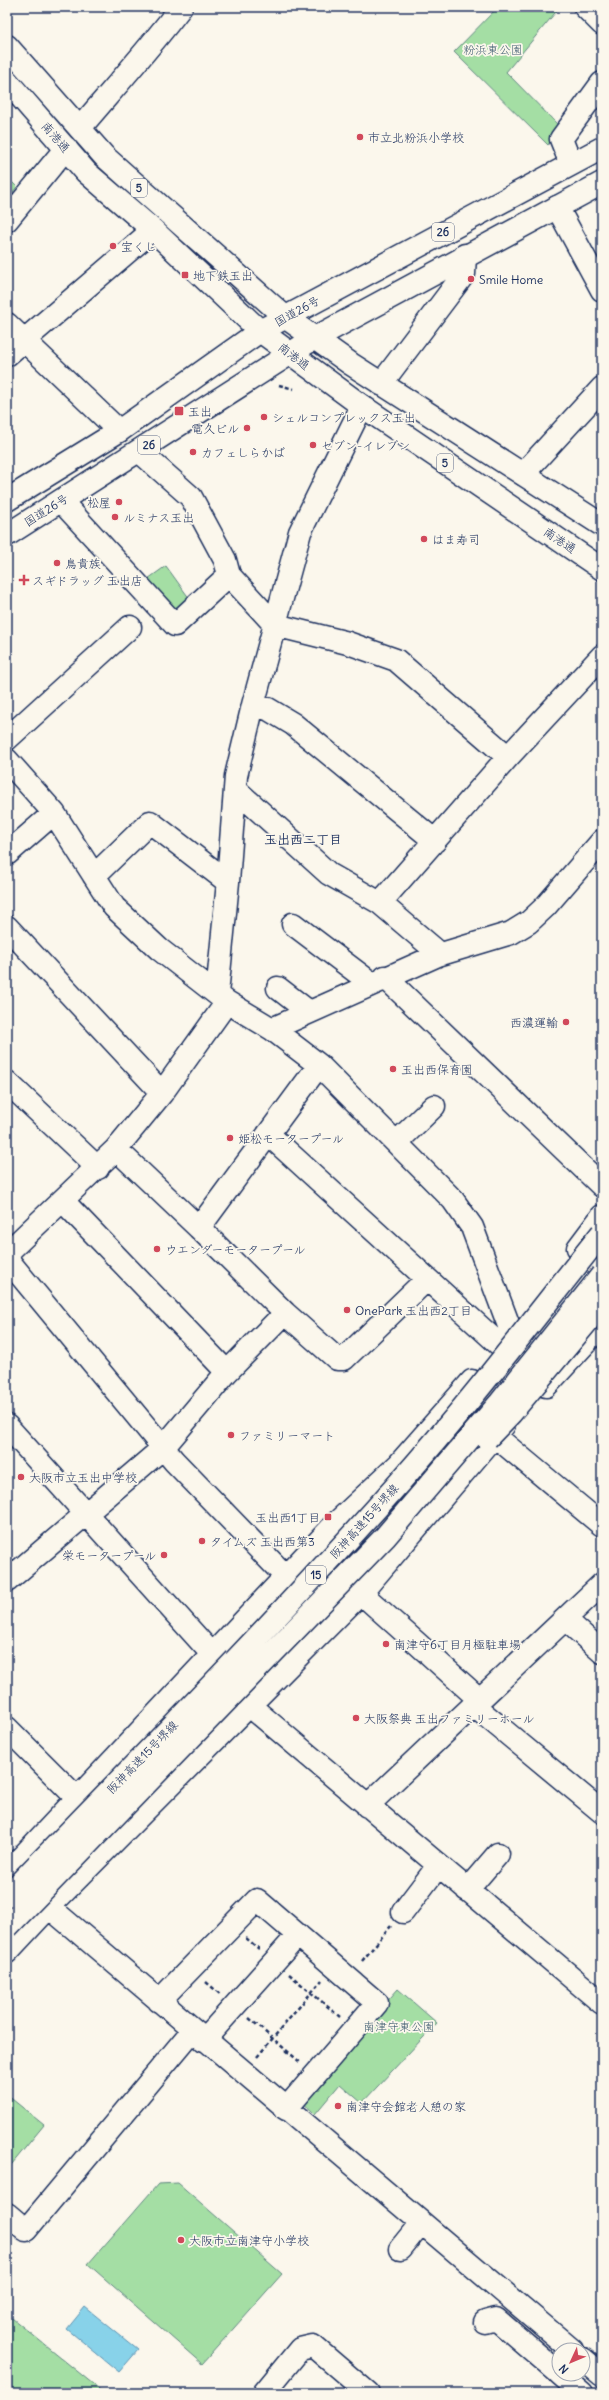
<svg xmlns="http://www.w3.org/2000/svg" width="609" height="2400" viewBox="0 0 609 2400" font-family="Delius,'Klee One',sans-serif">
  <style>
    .green { fill: #a4dea4; stroke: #608681 }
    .water { fill: #88d2e9; stroke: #5c91b1 }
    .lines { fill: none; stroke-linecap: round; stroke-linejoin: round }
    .minor-casing { stroke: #1b2f5e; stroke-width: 25 }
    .major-casing { stroke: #1b2f5e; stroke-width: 25 }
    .highway-casing { stroke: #1b2f5e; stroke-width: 25 }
    .path { stroke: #1b2f5e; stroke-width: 2.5; stroke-dasharray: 4 3; stroke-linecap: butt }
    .minor { stroke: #fbf7ec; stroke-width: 22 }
    .major { stroke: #fbf7ec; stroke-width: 22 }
    .highway { stroke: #fbf7ec; stroke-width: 22 }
    .highway-bridge-casing { stroke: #1b2f5e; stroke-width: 25; stroke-linecap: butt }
    .highway-bridge { stroke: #fbf7ec; stroke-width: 22 }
    .poi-dot { fill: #d1495b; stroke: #fbf7ec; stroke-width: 1.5 }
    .labels { text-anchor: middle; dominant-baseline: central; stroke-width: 3.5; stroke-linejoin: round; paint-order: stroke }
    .shield { fill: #fbf7ec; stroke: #5e6b89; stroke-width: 1 }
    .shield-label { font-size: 11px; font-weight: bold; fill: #1b2f5e }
    .park-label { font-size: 12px; fill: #3d5b70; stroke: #fbf7ec }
    .street-label { font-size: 12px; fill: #1b2f5e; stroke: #fbf7ec }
    .poi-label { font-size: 12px; fill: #1b2f5e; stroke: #fbf7ec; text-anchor: start }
    .neighbourhood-label { font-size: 13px; font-weight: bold; fill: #1b2f5e; stroke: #fbf7ec }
  </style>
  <rect width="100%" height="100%" fill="#fbf7ec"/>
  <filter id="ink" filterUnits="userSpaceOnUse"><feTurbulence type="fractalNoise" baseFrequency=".025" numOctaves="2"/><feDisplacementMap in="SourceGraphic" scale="8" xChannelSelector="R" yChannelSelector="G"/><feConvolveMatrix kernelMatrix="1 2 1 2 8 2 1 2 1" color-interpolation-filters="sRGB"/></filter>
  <g filter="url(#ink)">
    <path class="green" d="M498,7h62l-54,65 54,55 -12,18 -94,-93z
      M7,177l10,10 -10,12z
      M166,566l26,36 -14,13 -33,-34z
      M398,1989l39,34 -75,80 -22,-19 -25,30 -15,-14z
      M7,2095l37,30 -37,45z
      M178,2183l104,91 -80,90 -114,-100 70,-80z
      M7,2314l97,79h-85l-12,-10z"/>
    <path class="water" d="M85,2307l53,43 -19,22 -52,-43z"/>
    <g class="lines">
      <defs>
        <path id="minor" d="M585,7l17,17
          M80,128c34,-40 69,-79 101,-121
          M571,164l-10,-25 41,-56
          M557,207l45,83
          M7,220l59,-72
          M7,324l112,107
          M7,355l146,-125
          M381,384l83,-110 1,-19
          M139,451l52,46 34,63 4,15 46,50 73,18 48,17 112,97
          M523,474l79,-86
          M61,501l114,124 54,-50
          M253,705l15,4 25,15 142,117
          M7,739l123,-112
          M7,760l47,53 60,94 45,42 68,53 45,27 47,36 134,135 19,27 40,107
          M235,789l94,85 51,29 60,51
          M7,854l47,-41
          M94,876l56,-54 78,60
          M380,903l128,-146 94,-101
          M293,924l78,59
          M7,927l155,166
          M385,977l217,209
          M278,988l31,24
          M217,994l11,-112 8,-106 17,-71 47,-173 62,-126
          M272,1029l166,-74 73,-22 18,-11 16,-15 57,-66
          M7,1082l91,86
          M268,1134l234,213
          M397,1142l37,-36
          M116,1149l46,-56 65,-91
          M63,1201l164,171
          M199,1228l86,85 52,46h7l82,-79
          M578,1248l24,-32
          M7,1253l109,-104 83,79 120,-163
          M7,1259l167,202 123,127
          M546,1386l56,-61
          M7,1426l205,228
          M495,1436l107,89
          M7,1581l156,-133 64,-76 58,-59
          M361,1593l118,106
          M565,1619l37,33
          M473,1705l129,107
          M250,1706l352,297
          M7,1728l70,70
          M367,1806l235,-222
          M7,1873l328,-349 64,-60 73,-83
          M467,1890l31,-36
          M49,1907l523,443
          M403,1912l35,-46
          M7,1952l42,-45 312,-314 143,-168
          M159,2001l98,-101 120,103 -91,106
          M204,2040l94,-105
          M7,2214l19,16 167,-200
          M400,2249l21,-26
          M485,2322l11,-3 63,54
          M583,2359l19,16
          M560,2374l22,19
          M264,2393l36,-44 13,-3 55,47"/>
        <path id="major" d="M7,46l97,110 181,161 66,47 251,161
          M7,81l79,91 67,58 107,101 102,75 240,163"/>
        <path id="highway" d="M7,500l112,-69 141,-100 342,-183
          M7,535l306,-196 289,-156"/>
      </defs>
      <use href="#minor" class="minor-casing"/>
      <use href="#major" class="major-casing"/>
      <use href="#highway" class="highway-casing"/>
      <path class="path" d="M279,385l15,4
        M246,1938l13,11
        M362,1961l29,-35
        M289,1974l51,43
        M206,1982l14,12
        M249,2018l52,45
        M257,2057l65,-77"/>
      <use href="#minor" class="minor"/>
      <use href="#major" class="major"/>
      <use href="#highway" class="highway"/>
      <defs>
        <path id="highway-bridge" d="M487,1438l24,-25 91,-109
          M7,1896c132,-136 266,-271 392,-413 71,-80 136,-166 203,-250
          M7,1927l378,-390 114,-133 103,-129"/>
      </defs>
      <use href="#highway-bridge" class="highway-bridge-casing"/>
      <use href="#highway-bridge" class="highway-bridge"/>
    </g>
  </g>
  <g class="poi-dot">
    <circle cx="360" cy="137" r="4"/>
    <circle cx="113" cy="246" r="4"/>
    <rect x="181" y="271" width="8" height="8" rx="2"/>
    <circle cx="471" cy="279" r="4"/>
    <rect x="174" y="406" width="10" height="10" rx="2"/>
    <circle cx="264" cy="417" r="4"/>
    <circle cx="247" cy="428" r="4"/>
    <circle cx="313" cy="445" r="4"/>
    <circle cx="193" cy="452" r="4"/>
    <circle cx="119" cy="502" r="4"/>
    <circle cx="115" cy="517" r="4"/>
    <circle cx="424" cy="539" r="4"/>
    <circle cx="57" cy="563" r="4"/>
    <path d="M22 574h4v4h4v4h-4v4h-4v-4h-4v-4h4z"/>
    <circle cx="566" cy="1022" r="4"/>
    <circle cx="393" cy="1069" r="4"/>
    <circle cx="230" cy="1138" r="4"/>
    <circle cx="157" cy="1249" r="4"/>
    <circle cx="347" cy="1310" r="4"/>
    <circle cx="231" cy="1435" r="4"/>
    <circle cx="21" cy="1477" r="4"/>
    <rect x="324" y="1513" width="8" height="8" rx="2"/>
    <circle cx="202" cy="1541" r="4"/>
    <circle cx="164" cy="1555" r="4"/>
    <circle cx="386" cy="1644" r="4"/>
    <circle cx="356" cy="1718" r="4"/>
    <circle cx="338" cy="2106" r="4"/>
    <circle cx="181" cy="2240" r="4"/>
  </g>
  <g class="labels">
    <g class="shield">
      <rect x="131" y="179" width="16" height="18" rx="3"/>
      <rect x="432" y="223" width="22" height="18" rx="3"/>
      <rect x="138" y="436" width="22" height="18" rx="3"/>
      <rect x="437" y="454" width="16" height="18" rx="3"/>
      <rect x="306" y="1566" width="20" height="18" rx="3"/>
    </g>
    <g class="shield-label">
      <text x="139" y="188">5</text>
      <text x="443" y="232">26</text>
      <text x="149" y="445">26</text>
      <text x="445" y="463">5</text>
      <text x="316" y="1575">15</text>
    </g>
    <g class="park-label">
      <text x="493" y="49">粉浜東公園</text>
      <text x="399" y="2026">南津守東公園</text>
    </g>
    <g class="street-label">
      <text transform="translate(56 137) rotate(49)">南港通</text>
      <text transform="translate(297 311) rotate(-29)">国道26号</text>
      <text transform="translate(294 356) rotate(37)">南港通</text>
      <text transform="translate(46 510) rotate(-32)">国道26号</text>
      <text transform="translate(560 540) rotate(34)">南港通</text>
      <text transform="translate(364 1521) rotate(-48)">阪神高速15号堺線</text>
      <text transform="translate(142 1757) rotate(-46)">阪神高速15号堺線</text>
    </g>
    <g class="poi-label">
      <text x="368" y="137">市立北粉浜小学校</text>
      <text x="121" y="246">宝くじ</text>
      <text x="193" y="275">地下鉄玉出</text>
      <text x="479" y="279">Smile Home</text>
      <text x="188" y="411">玉出</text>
      <text x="272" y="417">シェルコンプレックス玉出</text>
      <text x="239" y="428" text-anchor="end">電久ビル</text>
      <text x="321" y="445">セブン-イレブン</text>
      <text x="201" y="452">カフェしらかば</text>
      <text x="111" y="502" text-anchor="end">松屋</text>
      <text x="123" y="517">ルミナス玉出</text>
      <text x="432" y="539">はま寿司</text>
      <text x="65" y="563">鳥貴族</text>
      <text x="32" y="580">スギドラッグ 玉出店</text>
      <text x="558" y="1022" text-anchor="end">西濃運輸</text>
      <text x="401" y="1069">玉出西保育園</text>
      <text x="238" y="1138">姫松モータープール</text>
      <text x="165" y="1249">ウエンダーモータープール</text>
      <text x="355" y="1310">OnePark 玉出西2丁目</text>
      <text x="239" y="1435">ファミリーマート</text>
      <text x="29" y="1477">大阪市立玉出中学校</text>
      <text x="320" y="1517" text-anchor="end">玉出西1丁目</text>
      <text x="210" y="1541">タイムズ 玉出西第3</text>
      <text x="156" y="1555" text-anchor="end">栄モータープール</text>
      <text x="394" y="1644">南津守6丁目月極駐車場</text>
      <text x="364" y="1718">大阪祭典 玉出ファミリーホール</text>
      <text x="346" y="2106">南津守会館老人憩の家</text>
      <text x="189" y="2240">大阪市立南津守小学校</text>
    </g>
    <g class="neighbourhood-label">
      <text x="303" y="839">玉出西二丁目</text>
    </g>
  </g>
  <rect width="609" height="2400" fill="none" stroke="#fbf7ec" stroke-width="24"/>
  <rect x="12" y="12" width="585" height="2376" fill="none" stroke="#1b2f5e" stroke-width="1.5" filter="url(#ink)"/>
  <g transform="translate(571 2362) rotate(226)"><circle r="19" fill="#fbf7ec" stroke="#a1a7b3"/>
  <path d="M0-3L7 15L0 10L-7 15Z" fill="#d1495b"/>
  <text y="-6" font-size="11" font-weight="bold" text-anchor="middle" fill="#1b2f5e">N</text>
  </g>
</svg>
